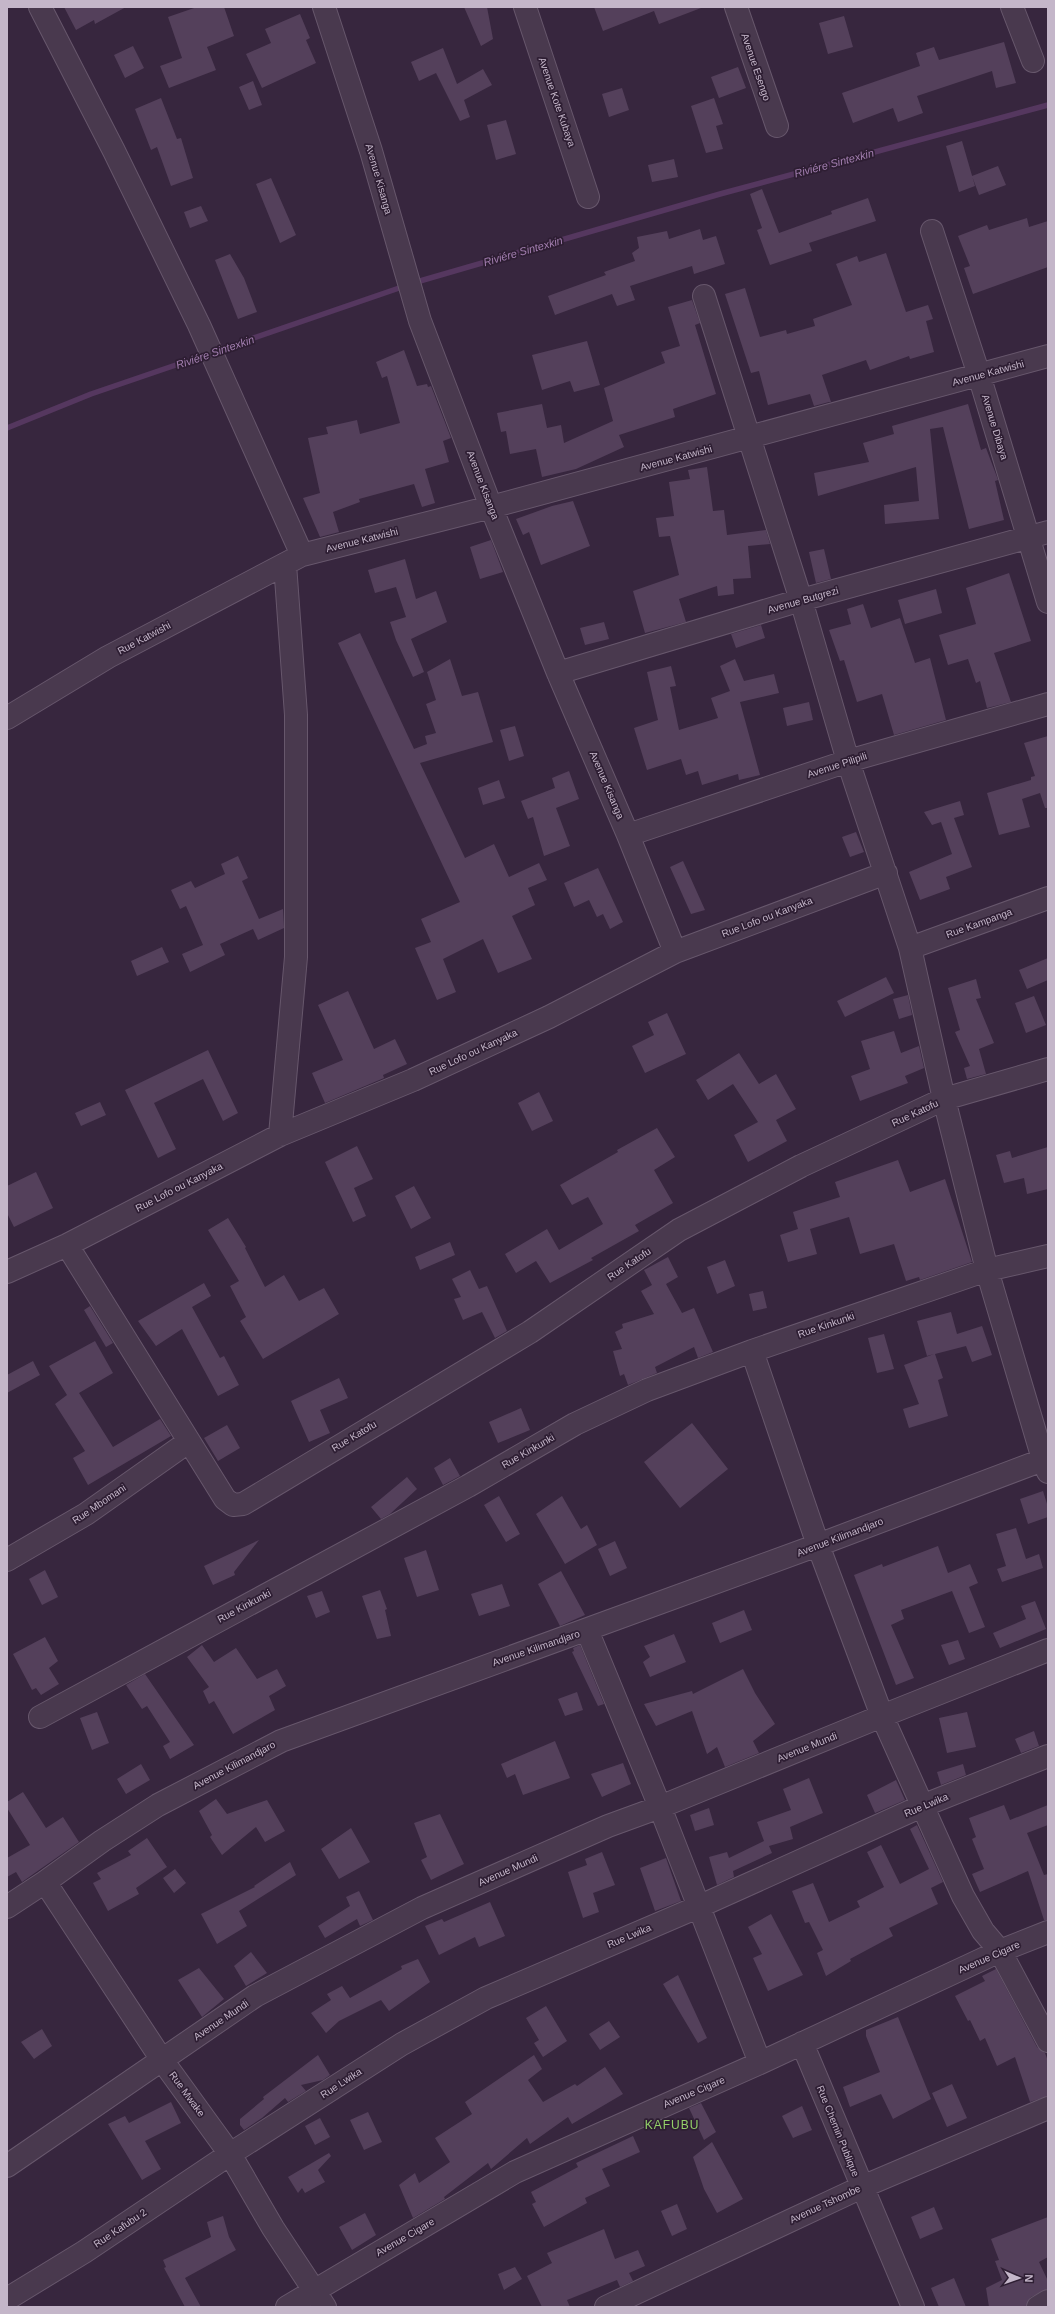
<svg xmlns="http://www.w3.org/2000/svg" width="1055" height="2314" viewBox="0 0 1055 2314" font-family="Arial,sans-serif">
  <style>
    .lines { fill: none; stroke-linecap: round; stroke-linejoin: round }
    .stream { stroke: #55375f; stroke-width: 5.5 }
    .building { fill: #54405b }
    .minor-casing { stroke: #67576c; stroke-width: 24 }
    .minor { stroke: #49394e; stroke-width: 22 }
    .labels { text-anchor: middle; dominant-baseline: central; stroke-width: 3.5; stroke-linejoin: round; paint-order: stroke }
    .street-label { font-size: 10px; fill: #c4b6c9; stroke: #2e1e33 }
    .water-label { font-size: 11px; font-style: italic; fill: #a27eaf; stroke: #2e1e33 }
    .quarter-label { font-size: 12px; letter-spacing: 1px; fill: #93d069; stroke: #2e1e33 }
  </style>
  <rect width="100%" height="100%" fill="#37263e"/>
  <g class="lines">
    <path class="stream" d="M413,283l307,-89 328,-89
      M216,351l189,-65
      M7,428l84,-34 117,-40"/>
  </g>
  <path class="building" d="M64,7h62l-31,17 -1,-4 -18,10z
    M197,7h27l10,29 -27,11 9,23 -47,18 -9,-22 22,-8 -14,-41z
    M464,7h23l6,32 -12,7z
    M594,7h107v1l-42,16 -5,-13 -51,20z
    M300,14l10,24 -4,2 10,23 -54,25 -16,-34 25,-11 -6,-14z
    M844,16l9,31 -25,7 -9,-31z
    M1004,42l12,41 -20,5 -4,-17 -75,25 6,17 -25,9 -5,-14 -40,15 -11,-30 78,-27 -4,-13 18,-6 5,13z
    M133,46l11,22 -19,10 -11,-23z
    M443,48l14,36 26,-15 9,16 -28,15 6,17 -10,4 -24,-48 -17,8 -8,-19z
    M738,67l8,21 -27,10 -8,-21z
    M253,81l9,24 -13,5 -10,-23z
    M622,88l7,22 -20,7 -7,-23z
    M161,98l16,41 4,-1 12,40 -22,8 -14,-39 -6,3 -16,-41z
    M714,98l9,26 -7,2 7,23 -17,4 -15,-47z
    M506,120l10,34 -20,6 -9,-35z
    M962,141l13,45 -16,6 -13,-46z
    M674,159l4,18 -26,5 -4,-17z
    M998,166l8,19 -27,10 -7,-19z
    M271,178l25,57 -16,8 -24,-59z
    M762,189l17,44 53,-19 -1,-3 37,-13 8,23 -67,22 3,8 -42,14 -13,-35 5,-2 -12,-34z
    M201,206l7,15 -18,7 -6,-16z
    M1027,218l2,9 19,-6v46l-75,27 -9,-26 6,-2 -12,-30 29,-11 2,5z
    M700,229l3,11 13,-4 9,28 -31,10 -2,-8 -62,20 5,14 -18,6 -5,-12 -57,21 -7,-19 58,-21 -2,-3 31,-11 -3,-8 7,-5 -2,-11 30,-6 2,8z
    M886,253l20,59 22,-7 5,14 -7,2 8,31 -24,7 -1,-3 -39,14 -4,-10 -44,15 9,27h-2l-15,4 -4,-12 -42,11 -9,-34 -8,2 -26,-79 20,-6 15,49 26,-7 1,4 28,-8 -2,-7 39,-14 -16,-41 21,-8 2,6z
    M230,254l14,24 13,34 -19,7 -23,-59z
    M692,300l8,23 -5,2 21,69 -43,15 2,8 -56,18 5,12 -48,22 -34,8 -6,-28 -26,5 -4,-23 -5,1 -4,-19 45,-9 5,24 14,-3 3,18 49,-22 -9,-33 61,-25 -4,-11 19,-6 -12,-39z
    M587,341l13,44 -26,7 -4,-11 -28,9 -10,-35z
    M404,350l13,36 10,-2 1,3 3,-1 20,52 -8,3 6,21 -24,7 10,34 -13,4 -8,-23 -55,15 1,3 -27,10 6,20 -19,5 -17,-39 17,-5 -12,-55 20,-4 -2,-7 31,-7 3,14 40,-11 -13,-47 -5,2 -6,-16z
    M968,404l13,46 5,-2 11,29 1,3 -3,1 9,39 -35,9 -26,-102 -13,2 9,90 -54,5 -1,-19 35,-4 -3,-34 -98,29 -4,-23 55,-11 -6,-19 31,-9 -2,-8z
    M707,467l6,44 11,-1 3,25 39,-5 4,14 -22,2 3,32 -18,1 1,15 -16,2 -1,-10 -38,13 7,23 -41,11 -12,-42 46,-16 -9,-39 -11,1 -3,-19 18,-2 -5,-34 21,-3 -2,-9z
    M573,501l17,45 -49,19 -12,-33 -6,3 -7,-16 36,-13z
    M491,540l12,32 -23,7 -10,-32z
    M824,549l7,30 -15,4 -7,-31z
    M405,559l11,40 20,-8 11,31 -36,17 13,33 -11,5 -17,-37 -6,-18 16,-5 -10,-30 -21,6 -7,-23z
    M1009,573l22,68 -37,12 17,49 -24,6 -7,-27 -4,2 -8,-24 -20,6 -9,-30 37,-11 -10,-36z
    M936,589l6,24 -37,11 -7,-24z
    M863,604l8,24 29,-10 15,45 15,-5 16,62 -52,15 -12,-41 -25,8 -13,-42 -4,1 -11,-31 22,-6 -4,-15z
    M604,622l5,17 -24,6 -5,-17z
    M761,625l4,13 -29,10 -5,-14z
    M360,633l54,116 13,-5 -2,-8 11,-3 -10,-29 10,-4 -9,-28 23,-13 12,37 16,-4 15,50 -73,21 45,95 29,-14 15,33 30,-14 8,17 -19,8 7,17 -23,11 20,43 -34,14 -15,-34 -40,20 13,33 -19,8 -22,-52 16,-6 -10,-23 39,-17 -122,-259z
    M735,659l9,22 30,-7 5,19 -39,9 20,73 -21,5 -1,-6 -36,11 -4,-14 -12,4 -5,-16 -34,11 -13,-42 24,-8 -11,-48 24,-6 5,20 -6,1 9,43 39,-12 -7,-20 19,-7 -10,-25z
    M809,702l4,18 -26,6 -4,-18z
    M515,726l9,30 -15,5 -9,-31z
    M1048,736v72h-3l-5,-15 -18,6 8,28 -31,8 -12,-42 44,-13v-3l4,-1 -11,-33z
    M569,771l10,28 -23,9 14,38 -26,10 -11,-39 -5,2 -7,-18 34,-13 -3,-10z
    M499,780l6,18 -22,7 -5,-17z
    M960,801l4,14 -10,3 18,49 -26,10 4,12 -30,11 -11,-28 43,-18 -11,-32 -9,3 -8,-13z
    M856,832l8,20 -14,5 -8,-20z
    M238,856l10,22 -6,3 17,38 24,-10 1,19 -26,12 -5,-11 -33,15 5,11 -35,17 -8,-18 21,-9 -17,-39 -6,3 -9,-19 20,-9 4,7 30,-14 -4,-10z
    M683,861l22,49 -14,4 -21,-47z
    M598,868l25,54 -13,7 -7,-15 -6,3 -8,-17 -15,7 -10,-24z
    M162,947l7,15 -32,14 -6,-15z
    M1048,958v22l-21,9 -8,-19z
    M886,977l8,16 -49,24 -8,-16z
    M976,979l5,19 -5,1 18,44 -15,6 7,25 -19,5 -3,-11 6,-2 -15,-34 5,-2 -12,-42z
    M348,991l26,58 21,-10 12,25 -24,11 1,3 -59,25 -13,-30 31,-13 -25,-55z
    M908,995l4,20 -13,4 -6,-20z
    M1034,996l12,29 -20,8 -11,-30z
    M667,1013l19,41 -41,19 -13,-27 22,-11 -6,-13z
    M894,1031l7,22 18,-7 5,22 -19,8 3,7 -48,18 -9,-25 19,-7 -9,-28z
    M208,1050l30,63 -15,8 -20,-42 -49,24 22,46 -18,9 -33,-68z
    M739,1053l20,31 17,-10 20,35 -20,11 11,21 -39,21 -14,-27 24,-13 -25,-38 -25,16 -12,-20z
    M539,1092l14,29 -21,10 -14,-28z
    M100,1102l6,13 -25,11 -6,-13z
    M657,1128l18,29 -21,13 19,33 -38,22 4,6 -48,27 2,2 -43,23 -14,-22 -20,12 -11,-19 42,-25 12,21 44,-26 -15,-27 -16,8 -12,-20 58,-33 -1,-2z
    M357,1146l16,33 -19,9 12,28 -13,6 -28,-60z
    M1048,1147v42l-21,5 -3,-16 -20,5 -8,-28 14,-4 2,7z
    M898,1160l12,32 35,-13 27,83 -52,18 -1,-3 -13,4 -12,-37 -34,10 -11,-37 -39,12 7,25 -29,8 -8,-27 18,-6 -5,-17 47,-15 -5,-15z
    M36,1172l17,36 -39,19 -7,-14v-27z
    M414,1186l17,32 -20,11 -16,-33z
    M228,1218l18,29 -1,1 20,39 19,-12 15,26 25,-13 15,26 -76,45 -23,-38 6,-4 -16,-31 9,-5 -31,-51z
    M450,1242l5,13 -35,15 -5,-13z
    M668,1257l10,20 -12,7 16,29 12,-5 19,44 -15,6 -4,-11 -39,20 2,6 -29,12 -4,-11 -4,2 -7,-25 9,-2 -7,-17 8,-4 -1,-4 32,-10 -13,-23 11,-6 -8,-15z
    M725,1260l10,26 -18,8 -10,-27z
    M470,1270l9,19 8,-3 20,45 -12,7 -13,-26 -19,8 -9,-21 7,-2 -9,-18z
    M204,1283l7,13 -19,11 28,51 4,-2 15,29 -21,11 -36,-67 -26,17 -18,-25z
    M763,1291l4,17 -14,3 -4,-17z
    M90,1306l23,37 -7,4 -22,-37z
    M951,1312l6,22 25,-8 10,29 -20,7 -6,-16 -31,8 8,24 -5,2 10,36 -39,12 -6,-19 16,-5 -15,-39 30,-11 -7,2 -10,-35z
    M884,1334l10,35 -17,4 -9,-35z
    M95,1341l18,32 -34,20 34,54 47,-28 11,17 -83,49 -15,-27 12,-7 -30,-47 12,-9 -18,-29z
    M33,1361l7,14 -33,18v-18z
    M339,1378l9,20 -28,12 10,23 -21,9 -18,-41z
    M521,1408l9,22 -32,13 -9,-21z
    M692,1423l36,46 -48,39 -36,-46z
    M227,1425l13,23 -22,13 -14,-23z
    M450,1458l10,18 -17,9 -9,-17z
    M407,1477l10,12 -27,25 -9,5 -10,-12z
    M1043,1491l5,16v10l-20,7 -8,-25z
    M499,1496l21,38 -14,8 -22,-37z
    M562,1496l19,33 6,-4 10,20 -32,19 -29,-50z
    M1016,1528l10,31 13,-5 4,14 -41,14 -5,-13 9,-3 -10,-32z
    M259,1540l-25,32 1,3 -22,10 -9,-19z
    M615,1541l12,27 -17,8 -12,-27z
    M938,1546l10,27 22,-9 8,19 -9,4 16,40 -16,6 -17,-42 -51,19 3,9 -13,6 23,53 -18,7 -42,-110 28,-11 1,3z
    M426,1550l13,40 -22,7 -13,-39z
    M45,1570l13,27 -16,8 -13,-26z
    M561,1571l24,44 -25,11 -22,-42z
    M502,1584l8,22 -31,10 -8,-22z
    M380,1590l7,19 -2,1 6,26 -14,3 -15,-43z
    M322,1591l8,21 -14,6 -9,-22z
    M1035,1601l11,28 -46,19 -7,-15 33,-14 -5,-13z
    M744,1610l8,20 -32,13 -8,-20z
    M674,1634l12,28 -36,15 -7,-15 7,-5 -6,-11z
    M45,1637l13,24 -9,7 10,16 -18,11 -5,-7 -4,2 -19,-36z
    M958,1640l7,19 -16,6 -8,-20z
    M202,1645l12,17 22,-14 21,31 20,-10 9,17 -17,10 6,14 -42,24 -19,-33 -5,3 -6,-13 6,-4 -22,-30z
    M580,1645l24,59 -6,2 -26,-54 2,-1 -1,-3z
    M743,1669l12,24 20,31 -22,17 6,12 -34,14 -8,-20 -10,7 -15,-43 -36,15 -12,-22 48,-13 1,3z
    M145,1674l49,71 -24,14 -7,-13 7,-4 -23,-36 -5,3 -16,-24z
    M577,1692l6,18 -18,6 -7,-17z
    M97,1712l12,31 -17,7 -12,-32z
    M967,1712l9,35 -29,6 -8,-35z
    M1034,1731l5,15 -18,7 -6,-14z
    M555,1741l15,37 -47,17 -8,-21 -8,4 -6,-14z
    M623,1763l8,21 -29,13 -11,-23z
    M141,1764l9,16 -24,14 -9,-15z
    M963,1764l3,11 -25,10 -4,-13z
    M809,1778l14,35 -33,14 3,12 -24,7 3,7 -39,18 1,6 -17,8 -8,-28 18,-5 2,6 35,-17 -7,-19 34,-12 -8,-21z
    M896,1780l9,20 -30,13 -8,-18z
    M23,1792l23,36 17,-11 16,25 -57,40 -6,-10 -9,5v-19l23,-13 -23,-37v-6z
    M216,1799l11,15 40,-14 18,31 -20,11 -9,-15 -34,28 -12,-18 2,-2 -13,-24z
    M1004,1805l6,15 38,-15v20l-21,8 17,42 4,-1v46h-4l-16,-49 -48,21 -8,-18 12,-5 -12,-30 4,-2 -7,-19z
    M709,1808l5,17 -19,6 -5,-16z
    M440,1814l24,50 -33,16 -10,-20 6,-3 -13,-34z
    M917,1825l26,57 -12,6 7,16 -49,24 4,8 -43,23 1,2 -25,15 -9,-23 6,-3 -14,-28 -4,1 -13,-32 21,-8 16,39 31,-15 -3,-6 27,-14 -17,-35 14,-7 19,39 29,-15 -19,-40z
    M351,1828l19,34 -31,17 -18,-30z
    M147,1838l20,29 -31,21 3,6 -31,17 -15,-28 8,-4 -4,-6 34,-18 -3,-4z
    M602,1852l13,33 -22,8 6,19 -16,6 -15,-46 19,-7 -2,-6z
    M666,1858l15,43 -26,10 -15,-43z
    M290,1862l6,13 -57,36 8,15 -30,18 -16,-30 54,-27 -1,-1z
    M175,1869l11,14 -12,10 -11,-15z
    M359,1891l14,29 -13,6 -3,-7 -32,19 -7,-12 32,-20 -4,-9z
    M490,1902l15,34 -26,11 -4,-10 -36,18 -14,-29 17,-7 2,3z
    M771,1914l32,61 -35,16 -15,-33 9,-4 -14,-27z
    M251,1952l16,21 -21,13 -12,-20z
    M418,1959l12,23 -41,29 -8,-11 -42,21 -13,12 -15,-20 20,-13 -4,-6 15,-8 8,12 52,-29 -1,-3z
    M199,1968l25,31 -22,18 -24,-37z
    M996,1969l41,78 8,6 3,8v35l-18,6 -15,-45 -18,9 -12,-28 -5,3 -10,-21 -2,1 -13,-25 30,-15 -3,-5z
    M678,1975l29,63 -9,5 -35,-59z
    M546,2006l21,35 -24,16 -9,-14 5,-3 -13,-22z
    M898,2017l33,82 -38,20 -12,-25 -31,13 -7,-20 37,-15 -14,-36v-6z
    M609,2021l11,16 -20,13 -11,-16z
    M42,2029l10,17 -18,13 -13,-17z
    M318,2055l12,20 -7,5 -22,5 5,6 -18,11 -3,-4 -23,20 -18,12 -4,-5v-6l24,-20 -1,-2z
    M534,2055l8,14 -14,11 15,22 32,-18 2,2 28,-19 18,27 -51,30 -4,-7 -38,27 -3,-6 -36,31 -3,-6 -44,34 1,2 -32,19 -14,-33 16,-12 4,10 31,-21 -15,-24 37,-24 -7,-12z
    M952,2084l15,34 -20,9 -15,-34z
    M171,2102l10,21 -36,18 16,28 -19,11 -34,-56 17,-8 4,7z
    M701,2103l15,29 -12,8 -15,-32z
    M802,2106l10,24 -19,8 -11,-22z
    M368,2112l14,30 -18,8 -14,-30z
    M320,2118l10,19 -15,8 -10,-19z
    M633,2136l7,16 -38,17 8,17 -25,12 2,5 -43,24 -12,-23 4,-2 -5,-10 47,-25 -2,-4z
    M712,2142l31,57 -26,14 -13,-24 -11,-32z
    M329,2153l2,3 -13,14 7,12 -20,11 -3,-5 -4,5 -10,-16z
    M677,2204l10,25 -15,7 -11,-25z
    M934,2207l9,22 -23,10 -9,-22z
    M365,2213l11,22 -24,15 -13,-23z
    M223,2216l6,21 7,13 -51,28 16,29h-16l-21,-39 2,-1 -3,-7 48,-23 -4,-15z
    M1048,2217v40l-9,5 9,19v8l-17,8 -5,10h-37l-3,-19 16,-8 -7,-19 4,-1 -8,-21z
    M604,2229l11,30 23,-9 7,16 -16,7 4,8 -13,6 -3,-7 -50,20 3,7h-28l-15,-31 25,-13 -5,-10z
    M515,2267l7,12 -18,11 -6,-16z
    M954,2278l12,29h-27l-8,-19z"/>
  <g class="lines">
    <defs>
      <path id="minor" d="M40,7l74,144 85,174 103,230
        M324,7l47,144 49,170 71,186 67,166 70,162 47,117
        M525,7l63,190
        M736,7l41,119
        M1012,7l21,54
        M932,231l47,144 69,227
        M704,296l97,304 47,161 62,187 34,151 43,171 56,189 5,13
        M558,673l243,-73 247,-68
        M7,718l101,-61 194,-102 189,-48 557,-151
        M628,835l220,-74 200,-57
        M910,948l138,-50
        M280,1135l16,-178v-242l-11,-151
        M67,1245l158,254 8,6 10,-1 287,-172 149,-102 122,-64 143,-67 104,-30
        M7,1272l60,-27 213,-110 133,-55 136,-63 126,-65 211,-79
        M752,1351l66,194 64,171 81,180 20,35 17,20 48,90
        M7,1560l79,-46 102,-72
        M587,1630l73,177 100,256
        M40,1717l428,-231 107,-62 72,-34 105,-39 235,-81 61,-14
        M45,1882l117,178 68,94 43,74 52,79
        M7,1907l38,-25 57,-41 56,-36 123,-64 537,-196 230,-87
        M802,2043l111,264
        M7,2166l248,-170 167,-88 186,-82 52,-19 222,-91 166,-66
        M7,2299l77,-47 146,-98 172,-110 84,-46 212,-91 224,-101 126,-50
        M287,2307l228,-135 245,-109 240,-112 48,-19
        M606,2307l256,-120 186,-79
        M1038,2307l10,-6"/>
    </defs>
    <use href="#minor" class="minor-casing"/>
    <use href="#minor" class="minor"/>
  </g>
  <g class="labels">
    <g class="street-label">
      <text transform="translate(756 67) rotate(71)">Avenue Esengo</text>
      <text transform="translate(557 102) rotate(71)">Avenue Kote Kubaya</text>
      <text transform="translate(379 179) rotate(74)">Avenue Kisanga</text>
      <text transform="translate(988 373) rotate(-15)">Avenue Katwishi</text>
      <text transform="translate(995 427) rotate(73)">Avenue Dibaya</text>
      <text transform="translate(676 458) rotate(-15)">Avenue Katwishi</text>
      <text transform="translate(483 485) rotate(69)">Avenue Kisanga</text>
      <text transform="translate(362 540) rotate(-14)">Avenue Katwishi</text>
      <text transform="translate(803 600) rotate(-16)">Avenue Butgrezi</text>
      <text transform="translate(144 638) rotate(-28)">Rue Katwishi</text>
      <text transform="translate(837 765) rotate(-18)">Avenue Pilipili</text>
      <text transform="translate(607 785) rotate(67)">Avenue Kisanga</text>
      <text transform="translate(767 917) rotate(-21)">Rue Lofo ou Kanyaka</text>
      <text transform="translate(979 923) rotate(-20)">Rue Kampanga</text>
      <text transform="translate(473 1052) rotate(-25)">Rue Lofo ou Kanyaka</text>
      <text transform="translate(915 1113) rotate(-25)">Rue Katofu</text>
      <text transform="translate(179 1187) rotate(-27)">Rue Lofo ou Kanyaka</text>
      <text transform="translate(629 1264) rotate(-34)">Rue Katofu</text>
      <text transform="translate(826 1325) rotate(-19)">Rue Kinkunki</text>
      <text transform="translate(354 1436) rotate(-31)">Rue Katofu</text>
      <text transform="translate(528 1451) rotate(-30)">Rue Kinkunki</text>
      <text transform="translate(99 1504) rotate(-34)">Rue Mbomani</text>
      <text transform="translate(840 1537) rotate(-21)">Avenue Kilimandjaro</text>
      <text transform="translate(244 1606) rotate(-28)">Rue Kinkunki</text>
      <text transform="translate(536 1648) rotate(-19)">Avenue Kilimandjaro</text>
      <text transform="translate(807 1747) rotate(-22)">Avenue Mundi</text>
      <text transform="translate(234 1765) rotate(-28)">Avenue Kilimandjaro</text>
      <text transform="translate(926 1805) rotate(-23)">Rue Lwika</text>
      <text transform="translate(508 1870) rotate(-24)">Avenue Mundi</text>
      <text transform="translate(629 1936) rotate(-23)">Rue Lwika</text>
      <text transform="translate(989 1957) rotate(-24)">Avenue Cigare</text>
      <text transform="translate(221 2020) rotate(-34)">Avenue Mundi</text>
      <text transform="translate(341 2083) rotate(-33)">Rue Lwika</text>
      <text transform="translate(694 2092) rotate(-23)">Avenue Cigare</text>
      <text transform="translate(187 2094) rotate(54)">Rue Mwake</text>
      <text transform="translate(838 2131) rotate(68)">Rue Chemin Publique</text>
      <text transform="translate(825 2204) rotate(-25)">Avenue Tshombe</text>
      <text transform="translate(120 2228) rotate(-34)">Rue Kafubu 2</text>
      <text transform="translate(405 2237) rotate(-30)">Avenue Cigare</text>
    </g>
    <g class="water-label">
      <text transform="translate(834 163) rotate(-15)">Riviére Sintexkin</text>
      <text transform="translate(523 251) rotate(-16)">Riviére Sintexkin</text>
      <text transform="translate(215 352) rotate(-19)">Riviére Sintexkin</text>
    </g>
    <g class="quarter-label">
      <text x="672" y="2125">KAFUBU</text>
    </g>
  </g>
  <rect width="1055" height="2314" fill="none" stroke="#c4b6c9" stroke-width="16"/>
  <g transform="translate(1019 2278) rotate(92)" stroke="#2e1e33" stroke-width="3" paint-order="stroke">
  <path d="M0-3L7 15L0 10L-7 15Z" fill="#c4b6c9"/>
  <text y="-6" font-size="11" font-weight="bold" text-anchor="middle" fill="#c4b6c9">N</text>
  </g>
</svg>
